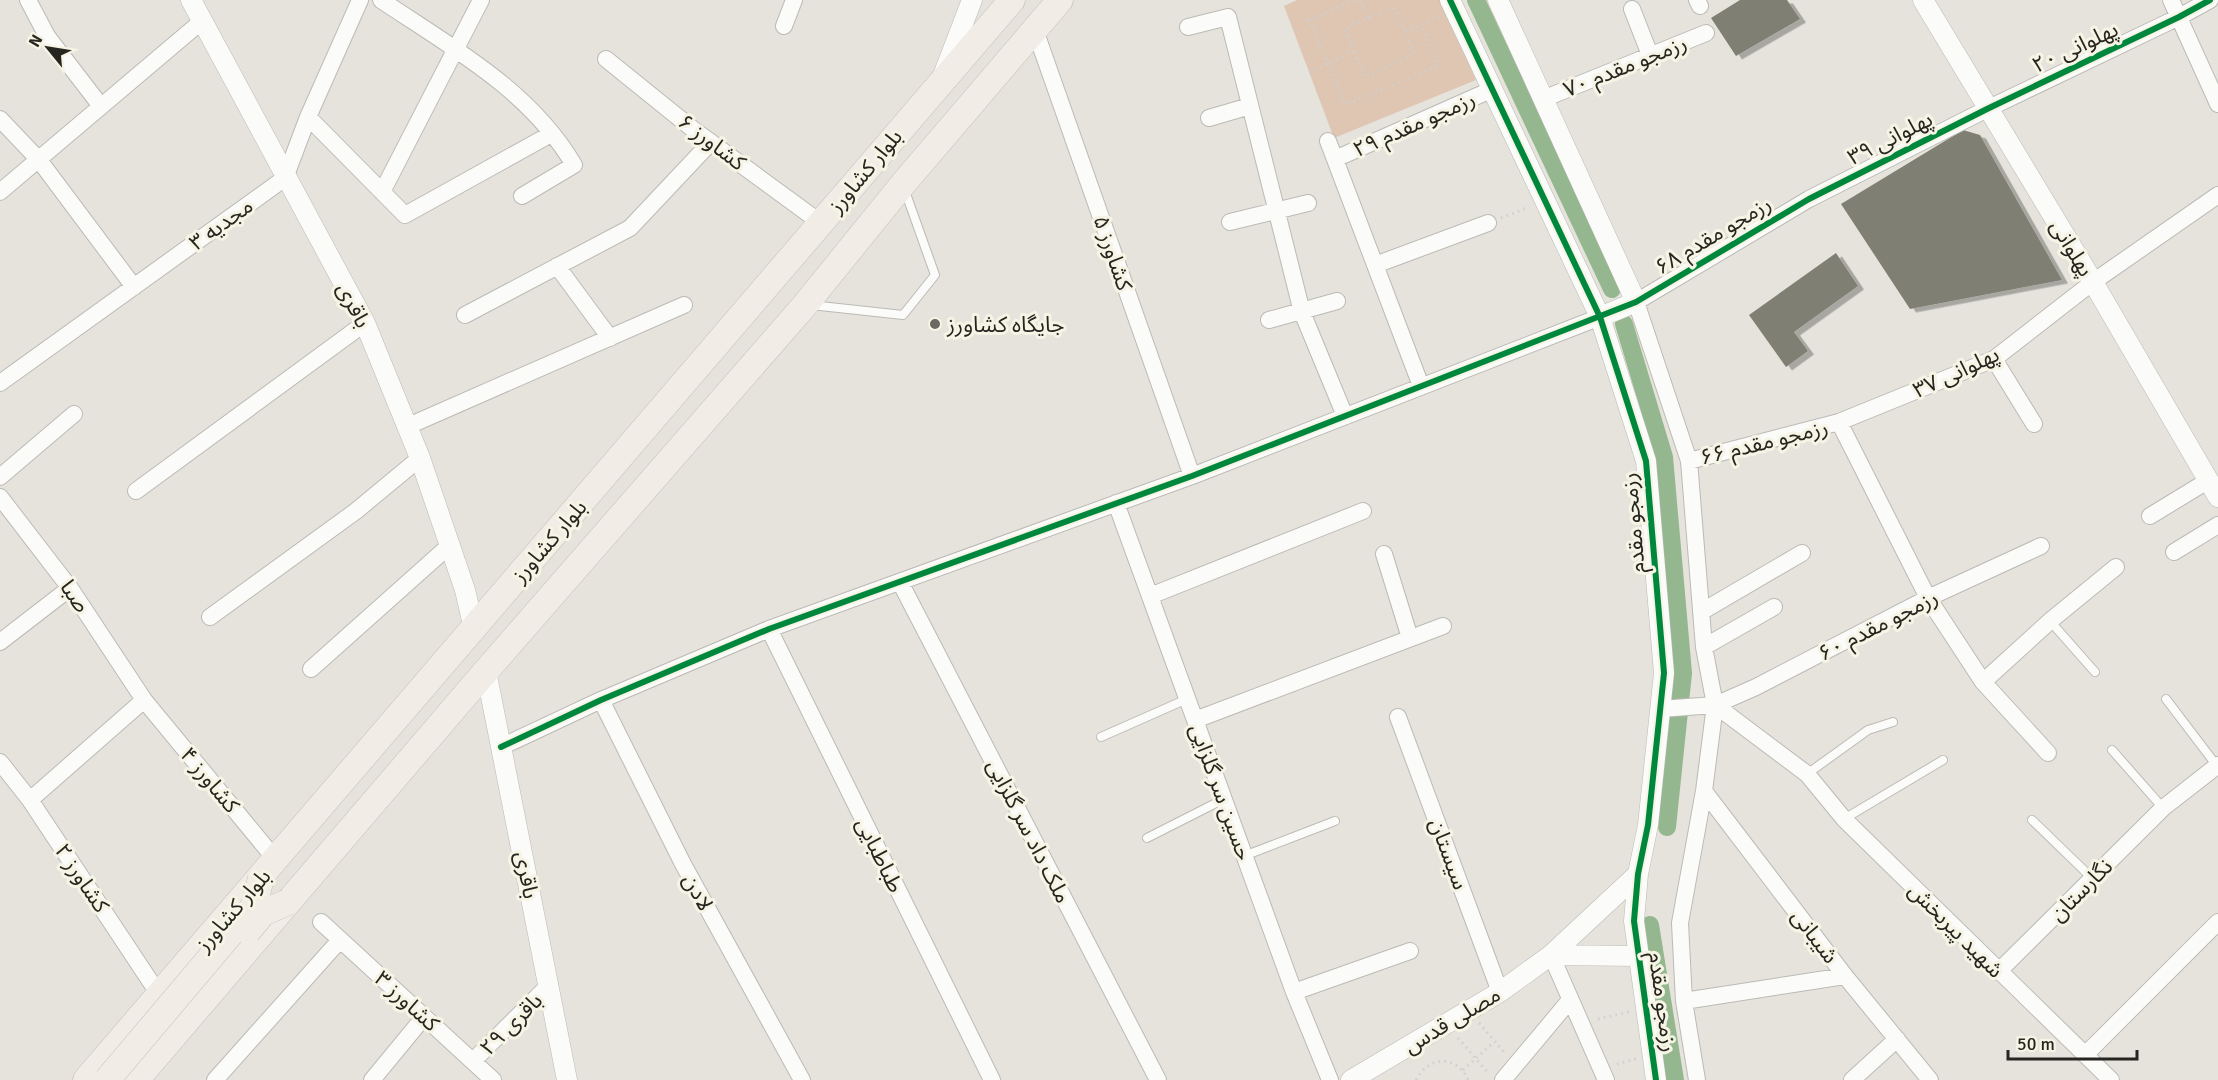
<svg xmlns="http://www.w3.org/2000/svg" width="2218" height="1080" viewBox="0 0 2218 1080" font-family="Signika,'Noto Sans Arabic',sans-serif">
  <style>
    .green { fill: #dfc6b3 }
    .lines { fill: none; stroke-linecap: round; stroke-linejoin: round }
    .canal { stroke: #95b78f; stroke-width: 18 }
    .building { fill: #7f8073; filter: url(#shadow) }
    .service-casing { stroke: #bcbab4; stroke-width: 10 }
    .minor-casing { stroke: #bcbab4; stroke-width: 18 }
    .tertiary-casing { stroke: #bcbab4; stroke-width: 21 }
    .primary-casing { stroke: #c2c1bd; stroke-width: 27 }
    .path { stroke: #d0cfcd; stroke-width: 3; stroke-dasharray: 1.5 4.5; stroke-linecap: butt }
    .service { stroke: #fbfbfa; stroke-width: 8 }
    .minor { stroke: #fbfbfa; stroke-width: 16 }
    .tertiary { stroke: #fbfbfa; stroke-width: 20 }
    .primary { stroke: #f1ece5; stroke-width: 26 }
    .primary-bridge-casing { stroke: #c2c1bd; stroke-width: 27; stroke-linecap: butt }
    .primary-bridge { stroke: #f1ece5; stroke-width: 26 }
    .cycleway-casing { stroke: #f6f4e5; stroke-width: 10 }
    .cycleway { stroke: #00873e; stroke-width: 6 }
    .poi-dot { fill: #696861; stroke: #f6f4e5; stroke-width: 2 }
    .labels { text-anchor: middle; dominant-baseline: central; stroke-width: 6; stroke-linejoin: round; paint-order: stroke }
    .street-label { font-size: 22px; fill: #26251f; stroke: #f6f4e5 }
    .poi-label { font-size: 22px; fill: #26251f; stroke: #f6f4e5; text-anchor: start }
  </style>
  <defs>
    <filter id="shadow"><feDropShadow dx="6" dy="3.5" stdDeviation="0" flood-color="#0004"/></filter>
  </defs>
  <rect width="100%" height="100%" fill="#e5e3dc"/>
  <path class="green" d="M1297,0h143l36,80 -142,58 -50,-132z"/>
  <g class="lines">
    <path class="canal" d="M1476,0l136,289
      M1624,324l40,133 19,216 -16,154
      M1650,925l25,155"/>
  </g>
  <path class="building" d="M1740,0h47l13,19 -64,37 -25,-38z
    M1963,130l17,5 82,145 -152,29 -69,-105z
    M1836,253l22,33 -64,46 14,19 -22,16 -37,-52z"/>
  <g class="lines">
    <defs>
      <path id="service" d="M811,305l92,10 32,-40 -31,-87
        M2050,621l45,51
        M2166,699l51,67
        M1101,737l86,-38
        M2112,750l51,58
        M1807,774l61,-44 25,-8
        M1844,819l99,-59
        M2032,820l61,59
        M1147,838l77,-39
        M1244,856l91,-35"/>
      <path id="minor" d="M28,0l19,36 53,69
        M381,0c70,47 149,90 193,165l-52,31
        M1697,0l3,6
        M2171,0l47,104
        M1632,9l18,46
        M784,26l10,-26
        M1188,27l40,-10 74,295 43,104
        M1035,30l157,446
        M606,59l88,71 127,93
        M1543,99l163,-66
        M308,117l97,98 146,-81
        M1209,118l41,-12
        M0,119l39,41 95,127
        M1328,141l93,245
        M1335,159l158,-70
        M0,192l202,-171
        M382,192l99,-192
        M1230,222l78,-19
        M1375,265l113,-42
        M557,266l53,72
        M465,315l165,-87 81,-86
        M1269,320l68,-19
        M1994,359l40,65
        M0,383l285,-205 23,-61 52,-117
        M1839,422l89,176 55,84 65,71
        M406,427l278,-122
        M1689,461l150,-39 155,-63 99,-77 125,-87
        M0,477l74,-63
        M136,491l229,-168
        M0,497l70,91 74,112 132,160
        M1116,503l178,489 36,88
        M2150,516l59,-36
        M2174,552l44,-27
        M1384,554l26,84
        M900,582l258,498
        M1150,596l213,-85
        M1701,612l101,-59
        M210,617l146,-106 64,-53
        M769,629l223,451
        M0,642l70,-54
        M1704,647l70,-40
        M311,669l139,-124
        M1983,682l67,-61 66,-54
        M601,700l82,164 119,216
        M1715,705l92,69 37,45 267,261
        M1660,709l55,-4 41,-18 172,-89 113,-52
        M1398,717l102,275
        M1195,720l248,-94
        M501,747l100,-47 168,-71 423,-153 408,-159
        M0,762l30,38 130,196
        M1704,791l141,185 85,104
        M30,800l114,-100
        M321,922l172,158
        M1551,955l55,125
        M1998,972l165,-164 55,-43
        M1294,992l116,-41
        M1684,1001l161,-25
        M2085,1055l133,-133
        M473,1061l75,-75
        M215,1080l125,-140
        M372,1080l52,-63
        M1503,1080l67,-80
        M1697,1080l-13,-79 -4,-78 24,-132 11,-86 -11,-58 -15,-186 -53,-159 173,-103 178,-90 192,-92 31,-17
        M1852,1080l45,-41"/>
      <path id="tertiary" d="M191,0l174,323 55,135 45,132 9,39
        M1450,0l150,317 46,144 18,212 -16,152 -10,49 -4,47 22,159
        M1498,0l138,302 -36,15
        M1923,0l170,282 125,215
        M944,73l28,-73
        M486,671l81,409
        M1551,955l88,1
        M1351,1080l149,-88 51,-37 87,-81"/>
      <path id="primary" d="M86,1080l926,-1080
        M136,1080l350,-409 319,-366 98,-121 157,-184"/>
    </defs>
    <use href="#service" class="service-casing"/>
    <use href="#minor" class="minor-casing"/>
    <use href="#tertiary" class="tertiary-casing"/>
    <use href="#primary" class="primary-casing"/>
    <path class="path" d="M1354,0l-45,20 37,85 93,-40 -18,-41
      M1360,0l9,18
      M1395,7l20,47 -50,23 -21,-48z
      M1405,31l34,-15
      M1309,72l44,-21
      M1501,218l28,-11
      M1598,1019l31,-7
      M1479,1023l25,29
      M1458,1038l31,36
      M1617,1064l19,-5
      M1463,1070l31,-28
      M1416,1080c12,-24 41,-26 52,0"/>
    <use href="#service" class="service"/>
    <use href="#minor" class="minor"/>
    <use href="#tertiary" class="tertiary"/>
    <use href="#primary" class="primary"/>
    <defs>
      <path id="primary-bridge" d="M248,931l15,-18 25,-11
        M107,1080l147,-174 7,-28"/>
    </defs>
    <use href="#primary-bridge" class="primary-bridge-casing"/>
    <use href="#primary-bridge" class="primary-bridge"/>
    <defs>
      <path id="cycleway" d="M1450,0l150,317 46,144 18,212 -16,152 -10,49 -4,47 22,159
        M501,747l100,-47 168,-71 423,-153 444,-174 173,-103 178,-90 192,-92 31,-17"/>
    </defs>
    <use href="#cycleway" class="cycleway-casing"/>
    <use href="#cycleway" class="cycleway"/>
  </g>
  <circle class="poi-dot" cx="935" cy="324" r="6"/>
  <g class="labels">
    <g class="street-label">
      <text transform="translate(2075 47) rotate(-25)">پهلوانی ۲۰</text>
      <text transform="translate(1625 66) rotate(-22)">رزمجو مقدم ۷۰</text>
      <text transform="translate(1414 124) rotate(-24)">رزمجو مقدم ۲۹</text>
      <text transform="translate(1890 138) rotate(-27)">پهلوانی ۳۹</text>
      <text transform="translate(712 142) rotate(37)">کشاورز ۶</text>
      <text transform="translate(865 171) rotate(-50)">بلوار کشاورز</text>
      <text transform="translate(221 224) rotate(-36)">مجدیه ۳</text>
      <text transform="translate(1713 235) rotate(-31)">رزمجو مقدم ۶۸</text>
      <text transform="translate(2072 248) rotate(59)">پهلوانی</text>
      <text transform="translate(1113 253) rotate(71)">کشاورز ۵</text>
      <text transform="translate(354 305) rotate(63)">باقری</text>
      <text transform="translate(1956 372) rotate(-25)">پهلوانی ۳۷</text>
      <text transform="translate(1764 442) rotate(-14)">رزمجو مقدم ۶۶</text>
      <text transform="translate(1633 523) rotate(-95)">رزمجو مقدم</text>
      <text transform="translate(549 541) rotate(-49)">بلوار کشاورز</text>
      <text transform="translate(75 596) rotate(55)">صبا</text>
      <text transform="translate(1878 625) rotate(-27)">رزمجو مقدم ۶۰</text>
      <text transform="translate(210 780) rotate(50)">کشاورز ۴</text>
      <text transform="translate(1221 792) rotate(70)">حسین سر گلزایی</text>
      <text transform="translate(1029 831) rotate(63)">ملک داد سر گلزایی</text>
      <text transform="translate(1449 854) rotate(70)">سیستان</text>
      <text transform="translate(880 855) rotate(64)">طباطبایی</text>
      <text transform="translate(527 875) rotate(79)">باقری</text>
      <text transform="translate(82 878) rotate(56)">کشاورز ۲</text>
      <text transform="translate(2081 890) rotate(-45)">نگارستان</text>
      <text transform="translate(698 892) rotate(61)">لادن</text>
      <text transform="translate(233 910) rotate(-49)">بلوار کشاورز</text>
      <text transform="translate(1956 930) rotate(45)">شهید پیربخش</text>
      <text transform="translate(1815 936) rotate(53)">شیبانی</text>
      <text transform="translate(407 1001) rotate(42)">کشاورز ۳</text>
      <text transform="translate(1663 1002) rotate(82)">رزمجو مقدم</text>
      <text transform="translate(1452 1020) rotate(-31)">مصلی قدس</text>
      <text transform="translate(511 1024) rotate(-45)">باقری ۲۹</text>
    </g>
    <g class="poi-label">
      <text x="947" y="324">جایگاه کشاورز</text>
    </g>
  </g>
  <g transform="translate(48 48) rotate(300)" stroke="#f6f4e5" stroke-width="4.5" paint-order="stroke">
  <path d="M0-4.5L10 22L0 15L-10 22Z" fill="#26251f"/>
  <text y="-9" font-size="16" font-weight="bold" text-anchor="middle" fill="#26251f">N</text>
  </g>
  <path d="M2008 1050v9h129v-9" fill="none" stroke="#26251f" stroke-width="3"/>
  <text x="2017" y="1050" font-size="18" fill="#26251f" stroke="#f6f4e5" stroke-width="4.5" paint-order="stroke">50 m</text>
</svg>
